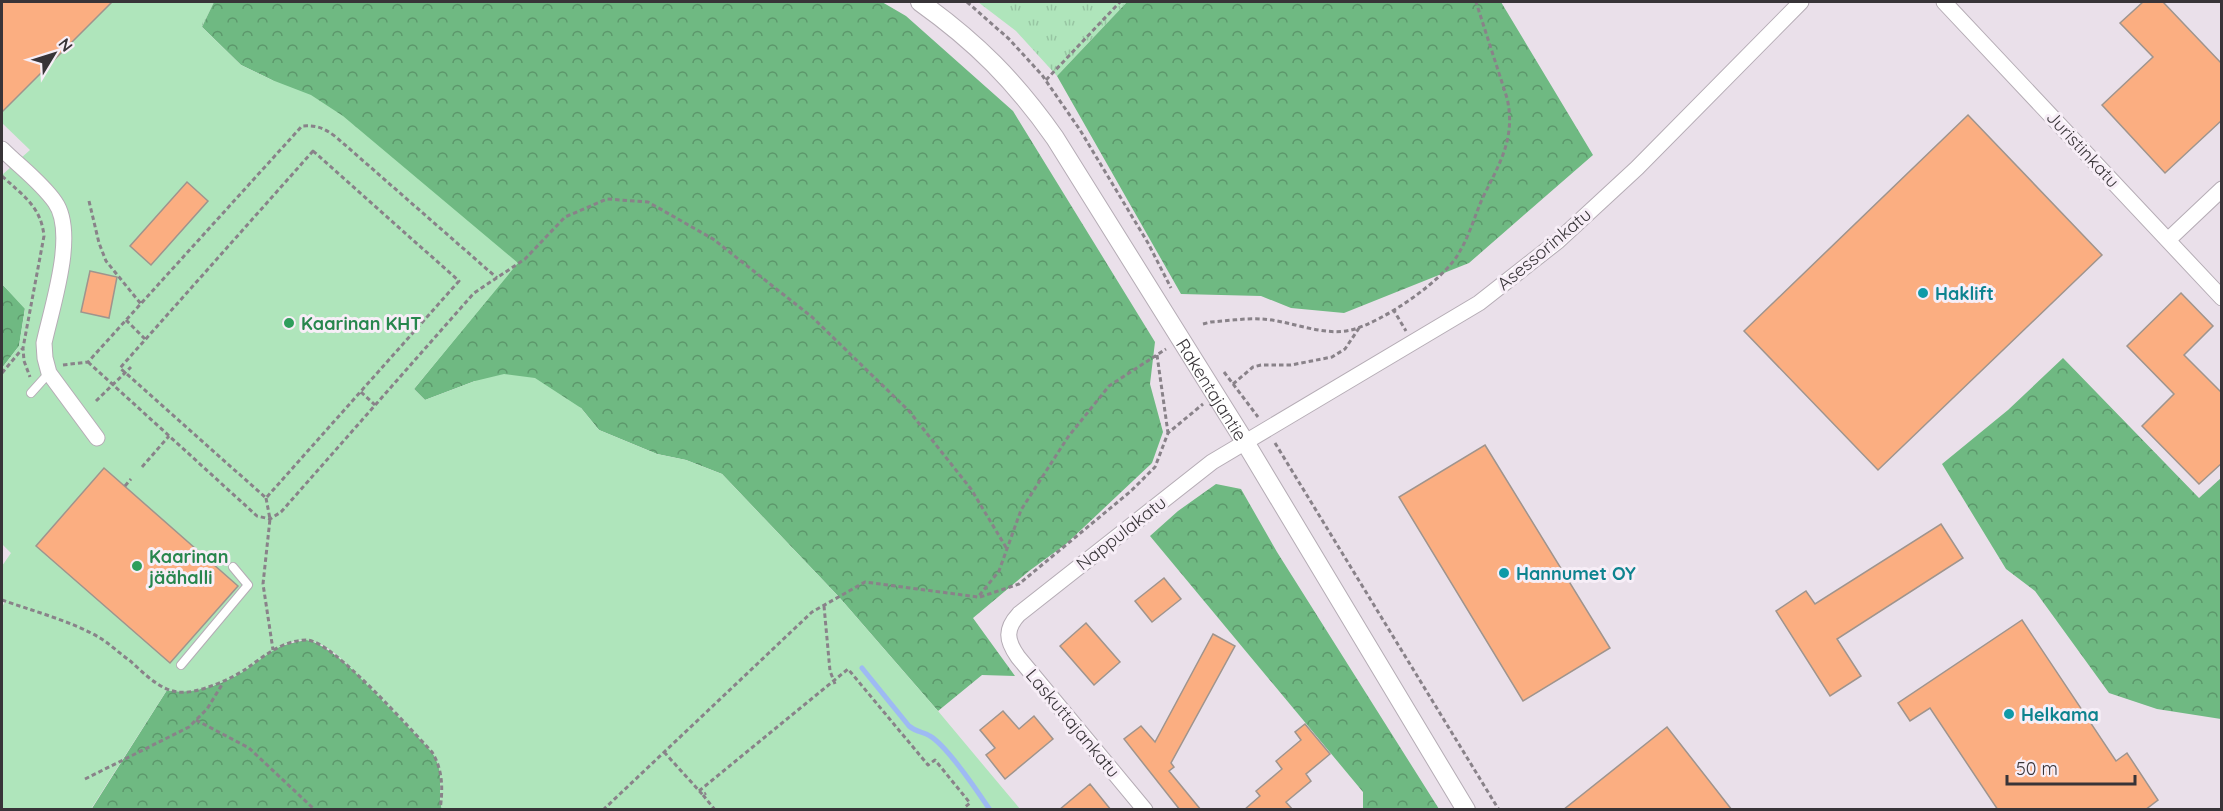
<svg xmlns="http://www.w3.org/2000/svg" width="2223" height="811" viewBox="0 0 2223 811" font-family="Quicksand,sans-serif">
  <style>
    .grass { fill: url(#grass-tufts) }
    .forest { fill: url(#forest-crowns) }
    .garden { fill: #afe5bb }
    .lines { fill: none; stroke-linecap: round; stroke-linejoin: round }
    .stream { stroke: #9ebaf3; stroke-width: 5 }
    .building { fill: #fbae81; stroke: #9f948d; stroke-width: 1.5 }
    .service-casing { stroke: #b5acb5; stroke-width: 10 }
    .minor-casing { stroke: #b5acb5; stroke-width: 17 }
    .tertiary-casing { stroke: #b5acb5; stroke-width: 20 }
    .path { stroke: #898289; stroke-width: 3; stroke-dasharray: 4.5 3; stroke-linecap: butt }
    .service { stroke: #fff; stroke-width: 8 }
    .minor { stroke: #fff; stroke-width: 15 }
    .tertiary { stroke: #fff; stroke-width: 18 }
    .culture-dot { fill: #0f9aa8; stroke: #f7eef7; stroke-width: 2 }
    .leisure-dot { fill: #2e9e5b; stroke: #f7eef7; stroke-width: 2 }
    .labels { text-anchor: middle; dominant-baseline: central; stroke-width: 6; stroke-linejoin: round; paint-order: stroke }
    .street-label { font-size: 18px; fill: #383438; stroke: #f7eef7 }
    .culture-label { font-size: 18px; font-weight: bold; fill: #0d838f; stroke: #f7eef7; text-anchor: start }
    .leisure-label { font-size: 18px; font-weight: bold; fill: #27864d; stroke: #f7eef7; text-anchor: start }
  </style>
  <defs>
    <pattern id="grass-tufts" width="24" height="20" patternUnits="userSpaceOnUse" patternTransform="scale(1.5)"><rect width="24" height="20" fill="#afe5bb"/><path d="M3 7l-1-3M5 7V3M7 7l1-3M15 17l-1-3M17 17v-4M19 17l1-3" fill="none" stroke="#97c5a2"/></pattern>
    <pattern id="forest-crowns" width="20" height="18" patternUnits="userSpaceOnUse" patternTransform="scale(1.5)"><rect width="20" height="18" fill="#6fb982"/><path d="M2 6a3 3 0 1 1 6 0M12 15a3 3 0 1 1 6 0" fill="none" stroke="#5c976b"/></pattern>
  </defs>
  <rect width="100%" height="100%" fill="#eae0ea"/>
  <path class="grass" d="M202,2h12l-12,25z
    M978,2h149l-70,74 -41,-45z"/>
  <path class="forest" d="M214,2h668l24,14 107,95 142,231 -5,42 13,48 -11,31 -86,81 -37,27 -56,47 42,58 -33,-1 -44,36 -99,-114 -117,-123 -36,-14 -29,-6 -58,-24 -18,-22 -106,-27 -50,19 -11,-11 103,-126 -245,-183 -31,-15 -39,-38z
    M1127,2h374l92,153 -124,108 -125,50 -53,-5 -30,-12 -80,-2 -124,-218z
    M2,284l23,24 -6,38 -17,22z
    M2063,358l136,140 22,-20v241l-64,-10 -48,-16 -74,-102 -29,-22 -64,-105 66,-54z
    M1216,484l25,5 36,63 162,257h-76v-17l-213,-256 28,-25z
    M307,640c32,6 100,85 125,112 15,24 4,37 10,57l-351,1 76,-120c23,5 53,-4 73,-17 12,-7 22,-18 35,-24 10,-5 21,-7 32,-9z"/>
  <path class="garden" d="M2,2h200v25l39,38 31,15 39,15 32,21 175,147 -104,126 11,11 50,-19 29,-7 31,4 46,30 18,22 58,24 29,6 36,14 117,123 99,114 82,98h-578c-6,-20 5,-32 -10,-57 -21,-22 -43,-44 -64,-66 -15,-15 -32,-37 -53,-44 -29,-10 -55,21 -77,33 -21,11 -48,20 -71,15l-76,119h-89v-202l3,-5 -3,-2v-34l9,-13 -9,-9v-176l17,-22 6,-37 -23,-25v-109l28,-25 -28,-27z"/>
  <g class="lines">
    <path class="stream" d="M862,668l47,58c8,7 14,5 21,10 17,10 48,56 60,74"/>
  </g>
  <path class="building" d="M2,2h110l-110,110z
    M2143,2h20l59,62v56l-57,53 -63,-68 51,-48 -33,-34z
    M1968,115l134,140 -224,215 -134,-139z
    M187,182l21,19 -57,64 -21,-19z
    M90,271l27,6 -8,41 -28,-6z
    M2181,293l32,33 -29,29 38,38v70l-23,21 -57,-58 32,-32 -47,-48z
    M1485,445l125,203 -87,53 -124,-204z
    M104,468l134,118 -68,77 -134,-117z
    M1941,524l22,34 -126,81 24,37 -31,20 -54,-85 30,-20 9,13z
    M1164,578l17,21 -29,23 -17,-21z
    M2022,620l94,141 11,-8 31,47 -13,10h-147l-68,-102 -20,13 -12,-18z
    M1086,623l34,39 -26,23 -34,-39z
    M1213,634l22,12 -64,117 3,4 -5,4 32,39h-21l-56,-71 17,-13 14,16z
    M1003,711l16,18 15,-13 19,23 -48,40 -19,-24 9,-7 -15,-18z
    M1305,724l25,30 -24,20 5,7 -25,21 7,8h-49l16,-14 -4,-5 26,-22 -6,-8 25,-21 -6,-8z
    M1667,727l65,83h-169z
    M1090,784l21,26h-52z"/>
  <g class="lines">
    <defs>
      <path id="service" d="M31,393l18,-20
        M181,665l67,-80 -15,-18"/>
      <path id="minor" d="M1944,2l278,296
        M2,149c17,17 39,33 53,53 22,31 -3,104 -11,141l1,15 4,15 48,65
        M2168,240l54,-51
        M1145,810l-127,-153c-12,-17 -13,-28 1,-43l193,-152 267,-159 79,-62 79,-73 164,-166"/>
      <g id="tertiary">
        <path id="s1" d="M920,2c56,40 95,79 135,136l190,304 221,368"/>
      </g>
    </defs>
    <use href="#service" class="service-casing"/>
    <use href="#minor" class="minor-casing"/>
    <use href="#tertiary" class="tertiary-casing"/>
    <path class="path" d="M967,2l42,37 33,36 38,55 68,113 23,45
      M1046,80l74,-78
      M313,151l146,130 -193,217 -146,-130z
      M2,176c20,19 39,30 42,60l-21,112 1,13 6,16
      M89,201l10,42 7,18 35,43
      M1393,309l13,22
      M126,320l19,19
      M1203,324l8,-2c16,-1 34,-4 50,-3 27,1 63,18 90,11 32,-8 94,-50 109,-79 10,-17 15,-36 23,-54 17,-34 33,-60 24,-99l-31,-96
      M1157,355l11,78
      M88,362l169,154 13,3 11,-7 193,-219 51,-34 40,-42 42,-18 41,3 65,37 99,78 97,94 62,78 36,60
      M63,365l25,-3 214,-236c15,-1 22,2 34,11l161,141
      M1224,372l34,45
      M2,373l21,-25
      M1233,384l20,-17 8,-2h30l41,-8 13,-8 14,-21
      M361,392l14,13
      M96,401l35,-34
      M1275,443l224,367
      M142,467l27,-31
      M125,486l6,-7
      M266,498l4,21 -7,65 10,66
      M980,597l39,-13 112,-93 24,-24 13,-34 35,-29
      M2,600c28,10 72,22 98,38 10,6 19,15 29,22 14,12 30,30 49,32 18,3 53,-13 68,-23 18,-13 37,-29 61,-29 26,1 104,90 125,112 11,18 11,37 8,58
      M824,606l6,65 5,13
      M196,720l53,28 66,62
      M664,752l39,43 3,-2
      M85,779l104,-52 18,-18 16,-26
      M699,791l149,-122 80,96 7,-5 35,43 -6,5 1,2
      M703,795l12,15
      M603,810l209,-198 53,-30 113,15 21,-26 22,-61 47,-73 41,-51 57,-37"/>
    <use href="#service" class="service"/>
    <use href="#minor" class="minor"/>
    <use href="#tertiary" class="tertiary"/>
  </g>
  <g class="culture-dot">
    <circle cx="1923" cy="293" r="6"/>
    <circle cx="1504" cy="573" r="6"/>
    <circle cx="2009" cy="714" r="6"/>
  </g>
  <g class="leisure-dot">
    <circle cx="289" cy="323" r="6"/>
    <circle cx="137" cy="566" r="6"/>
  </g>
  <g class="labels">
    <g class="street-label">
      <text transform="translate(2083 149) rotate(47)">Juristinkatu</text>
      <text transform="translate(1544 249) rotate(-40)">Asessorinkatu</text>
      <text stroke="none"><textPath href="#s1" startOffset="489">Rakentajantie</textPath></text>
      <text transform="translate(1121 533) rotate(-38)">Nappulakatu</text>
      <text transform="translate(1073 723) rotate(50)">Laskuttajankatu</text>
    </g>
    <g class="culture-label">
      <text x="1935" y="293">Haklift</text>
      <text x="1516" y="573">Hannumet OY</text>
      <text x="2021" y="714">Helkama</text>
    </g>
    <g class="leisure-label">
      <text x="301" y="323">Kaarinan KHT</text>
      <text x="149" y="556">Kaarinan<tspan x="149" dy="21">jäähalli</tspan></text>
    </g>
  </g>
  <rect width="2223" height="811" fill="none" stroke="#383438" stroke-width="6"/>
  <g transform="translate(54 54) rotate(52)" stroke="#f7eef7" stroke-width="4.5" paint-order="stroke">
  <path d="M0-4.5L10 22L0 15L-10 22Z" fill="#383438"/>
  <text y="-9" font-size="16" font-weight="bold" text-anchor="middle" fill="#383438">N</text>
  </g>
  <path d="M2007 775v9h128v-9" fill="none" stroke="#383438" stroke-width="3"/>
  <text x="2016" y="775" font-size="18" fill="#383438" stroke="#f7eef7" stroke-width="4.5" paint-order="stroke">50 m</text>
</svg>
